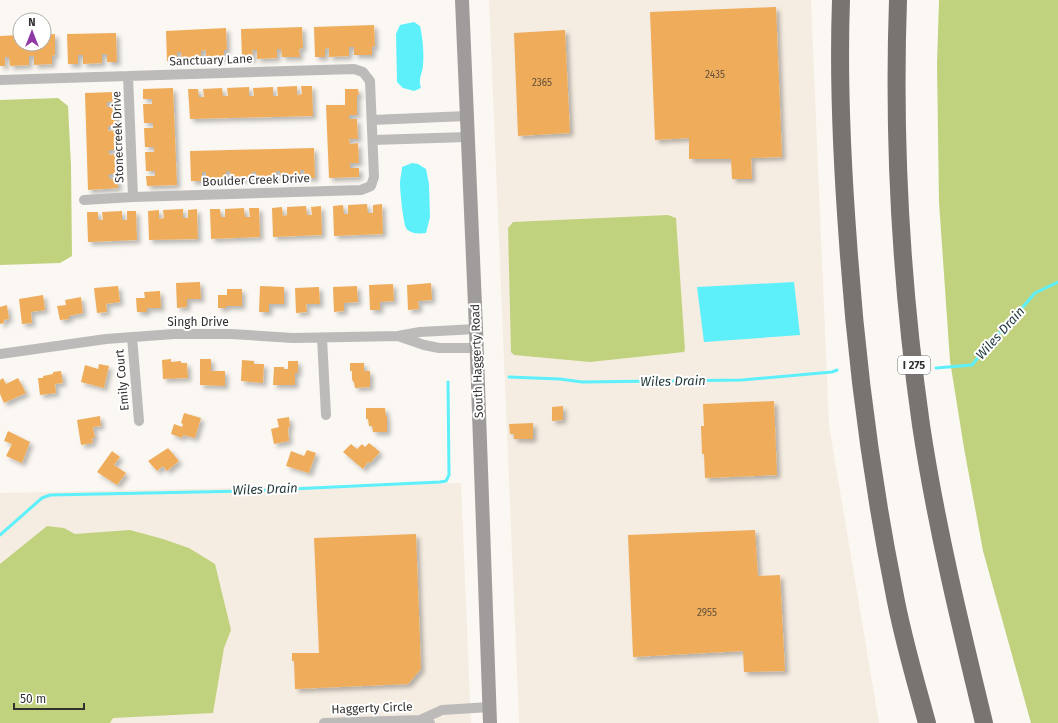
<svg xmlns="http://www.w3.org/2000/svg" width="1058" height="723" viewBox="0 0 1058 723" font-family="'Fira Sans',sans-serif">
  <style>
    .built { fill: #f6ede2 }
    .green { fill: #c1d27e }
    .water { fill: #5df0fb }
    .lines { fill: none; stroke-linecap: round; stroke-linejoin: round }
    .stream { stroke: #5df0fb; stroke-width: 3 }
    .building { fill: #efad5c; filter: url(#shadow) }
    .street { stroke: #bdbaba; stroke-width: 10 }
    .secondary { stroke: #a09c9b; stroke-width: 14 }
    .highway { stroke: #797472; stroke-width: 18 }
    .labels { text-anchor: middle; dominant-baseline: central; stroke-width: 4; stroke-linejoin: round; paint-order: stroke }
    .number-label { font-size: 10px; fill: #62503b }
    .shield { fill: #fff; stroke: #706f6e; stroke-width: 1 }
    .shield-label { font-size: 11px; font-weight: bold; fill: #333130 }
    .street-label { font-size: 12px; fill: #333130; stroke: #fff }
    .water-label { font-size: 13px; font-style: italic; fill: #1e3739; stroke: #fff }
  </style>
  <defs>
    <filter id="shadow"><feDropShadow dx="3.5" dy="3.5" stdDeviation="2" flood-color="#0004"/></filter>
  </defs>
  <rect width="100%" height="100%" fill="#fbf8f3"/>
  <path class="built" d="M489,0h322l18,425 50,298h-360z
    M461,483l10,240h-471v-230z"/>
  <path class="green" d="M939,0h119v723h-27l-48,-172 -19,-103 -14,-87 -11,-159 -2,-138z
    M58,98l10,8 3,60 1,90 -12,7 -60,2v-165z
    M668,215l8,3 9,131 -1,3 -94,10 -76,-7 -3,-3 -3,-124 5,-6z
    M47,526l17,2 11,6 55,-4 33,9 26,9 26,16 16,66 -7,18 -11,65 -100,5 -3,5h-110v-159z"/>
  <path class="water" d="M414,22l6,4c3,13 4,27 3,40 -1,9 -5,12 -2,22l-7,3 -11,-3 -6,-6 -1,-48 4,-9z
    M412,163l6,1 8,5 3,15 1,33 -4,16c-6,1 -16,1 -20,-5 -3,-7 -6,-37 -6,-45 0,-5 2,-11 2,-16z
    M794,282l6,53 -96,7 -7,-55z"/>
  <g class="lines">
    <path class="stream" d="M936,368l36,-3 25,-31 5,-3 33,-38 23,-11
      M509,377l51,2 22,3 160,-2 90,-8 5,-2
      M0,535l42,-37 8,-3 197,-4 193,-9 6,-1 3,-6 -1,-93"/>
  </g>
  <path class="building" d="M776,7l6,150 -31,1 1,21h-20l-1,-20h-42v-21l-34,2 -5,-128z
    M374,25l1,21 -3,1v8h-18v-8h-5v9l-20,1v-9l-4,1v8h-10l-1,-30z
    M302,27l1,21 -4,1 1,8h-18l-1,-8h-4v9l-20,1v-9h-5l1,9h-11l-1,-30z
    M226,28l1,22h-3v8l-18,1v-9l-5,1v8l-19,1 -1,-8h-4v8l-10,1 -1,-30z
    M565,30l5,103 -52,3 -4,-103z
    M116,33l1,29h-10v-8h-5v9l-19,1v-9h-5v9h-10l-1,-30z
    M55,34v21l-3,1v8l-18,1v-9h-5v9l-19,1 -1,-9h-4v9h-5v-30l20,-1v9h24v-9z
    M297,86v9l5,-1 -1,-8h11l1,30 -123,3 -2,-30h10l1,8h5l-1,-8 19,-1 1,8h5l-1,-8 22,-1v9h5l-1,-8 20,-1v9h5l-1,-9z
    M173,88l4,97 -30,1 -1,-10h9v-5h-9l-1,-19h9v-5h-9l-1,-19h9v-5h-9l-1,-19h9v-5h-9v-10z
    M345,89h13l1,6h-2v20h-8v4h8l1,20h-9l1,5 8,-1 1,20h-9v5h9v9l-30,1 -3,-73h19z
    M115,92v9l-8,1v5h9v19h-8v5l9,-1v20h-8v5l8,-1 1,20h-9v5h9v9l-30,2 -3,-97z
    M314,148l1,30h-10l-1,-8h-4v8l-19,1 -1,-8h-4v8l-19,1 -1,-8h-4l-1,7h-20l-1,-8h-4v9l-20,1v-9h-4v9h-11l-1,-30z
    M367,204l1,9h5v-8l9,-1 1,30 -49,2 -1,-30 10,-1 1,9h4v-9z
    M306,206l1,9h5l-1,-8 10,-1 1,29 -49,2 -1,-29 10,-1 1,9 4,-1v-8z
    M244,208l1,9h5l-1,-9h10l1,29 -49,2 -1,-30h10l1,8h4v-8z
    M183,209v9h5v-8l9,-1 1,30 -49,1 -1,-29 11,-1v9l5,-1 -1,-8z
    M122,211v9h5v-9h9l1,29 -49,2 -1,-30h11v8h5l-1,-8z
    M200,282l1,17h-14v8l-10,1 -1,-25z
    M431,283l1,17 -14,1 1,8 -11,1 -1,-25z
    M393,284l1,17 -14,1v8h-10l-1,-25z
    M118,286l2,16 -14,2 1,8 -10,1 -3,-25z
    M260,286l24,1v17h-15v8h-10z
    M357,286l1,16 -14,1v8l-10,1 -1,-25z
    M319,287l1,17h-14l1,8 -11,1 -1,-25z
    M227,289h15v17h-16v2h-8v-13h9z
    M160,291l1,17h-14v4h-10l-1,-14h9l-1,-6z
    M43,295l2,15 -14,2 1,11 -10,1 -3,-25z
    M81,297l2,16 -14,3v3l-9,1 -3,-14 9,-1 -1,-5z
    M7,305l2,14 -5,1v3l-4,1v-17z
    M171,359v3l10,-1v2h6l1,15 -25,1 -1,-19z
    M200,359h11v12h14v15l-25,-1z
    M242,360l12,1v3h10l-1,19 -22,-2z
    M288,361h10v12h-3v12h-22l1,-18h10v2h4z
    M350,363h14v8h6v16l-15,1 -1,-6h-1l-1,-3v-8h-2z
    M99,364l10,2 -5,22 -23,-6 4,-17 13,4z
    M61,371l2,12 -8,1 1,9 -16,2 -2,-17h5v-2l10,-2v-2z
    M3,378l3,6 12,-6 8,15 -22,10 -4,-9v-14z
    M774,401l3,74 -72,3 -1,-24h-2l-1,-28h3l-1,-22z
    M563,406v14l-11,1v-14z
    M366,408h19l1,8h1v16h-14l-1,-6h-3l-1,-7h-2z
    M184,413l17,5 -6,20 -12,-3 -1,3 -11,-4 3,-10 8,3 1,-3 -2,-1z
    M100,416l1,10 -8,1 2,11h-3l1,5 -12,2 -4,-25z
    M289,417l1,10 -2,1 1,13 -15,3 -3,-15 8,-2 -2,-8z
    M533,423v16h-19v-5h-4l-1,-10z
    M8,431l22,11 -8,21 -16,-7 6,-12 -8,-3z
    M369,443l11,9 -10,11 -2,-1 -5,7 -20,-17 8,-8 6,5 5,-5 3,3z
    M168,448l11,13 -12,10 -4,-5 -6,5 -9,-10z
    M307,450l9,3 -7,20 -23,-7 5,-15 13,5z
    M112,451l8,6 -6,8 12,8 -9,12 -20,-13z
    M755,530l3,46 22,-1 5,96 -41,1 -1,-21 -110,6 -5,-122z
    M416,534l5,135 -13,15 -113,5 -1,-28h-2v-8h27l-5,-115z"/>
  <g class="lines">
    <path class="street" d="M128,76l5,121
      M0,80l354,-11 9,3 7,9 4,96 -3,9 -10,4 -228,7 -49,3
      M372,120l95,-4
      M373,140l95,-3
      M476,329l-56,3 -22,4 26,9 15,3h38
      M132,337l7,84
      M322,338l4,77
      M0,354l106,-15 68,-5h57l62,4 105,-2
      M324,723l96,-3
      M430,723l-10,-3 22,-10 48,-3"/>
    <path class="secondary" d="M462,0l14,329 14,394"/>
    <path class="highway" d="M841,0c-3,81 1,162 7,242 8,117 23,234 46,349 8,45 21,88 33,132
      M898,0c-5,142 3,284 23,425 15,100 39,199 63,298"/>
  </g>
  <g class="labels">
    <g class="number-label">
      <text x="715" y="75">2435</text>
      <text x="542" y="83">2365</text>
      <text x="707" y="613">2955</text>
    </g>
    <rect class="shield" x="898" y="356" width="32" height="18" rx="3"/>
    <g class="shield-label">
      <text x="914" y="365">I 275</text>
    </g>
    <g class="street-label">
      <text transform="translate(211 60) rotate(-2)">Sanctuary Lane</text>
      <text transform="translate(118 137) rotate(-92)">Stonecreek Drive</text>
      <text transform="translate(256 180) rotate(-2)">Boulder Creek Drive</text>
      <text x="198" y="322">Singh Drive</text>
      <text transform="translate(477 361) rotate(-92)">South Haggerty Road</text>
      <text transform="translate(122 380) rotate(-95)">Emily Court</text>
      <text transform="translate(372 708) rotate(-2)">Haggerty Circle</text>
    </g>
    <g class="water-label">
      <text transform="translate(1000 333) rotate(-48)">Wiles Drain</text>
      <text transform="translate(673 381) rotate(-1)">Wiles Drain</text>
      <text transform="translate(265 489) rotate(-2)">Wiles Drain</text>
    </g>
  </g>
  <g transform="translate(32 32)"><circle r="19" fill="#ffffff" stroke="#adadac"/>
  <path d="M0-3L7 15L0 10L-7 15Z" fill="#8f38a4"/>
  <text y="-6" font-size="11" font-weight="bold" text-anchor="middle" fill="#333130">N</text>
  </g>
  <path d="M14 703v6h70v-6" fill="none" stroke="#333130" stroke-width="2"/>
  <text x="20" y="703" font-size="12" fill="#333130" stroke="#ffffff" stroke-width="3" paint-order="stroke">50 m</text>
</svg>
